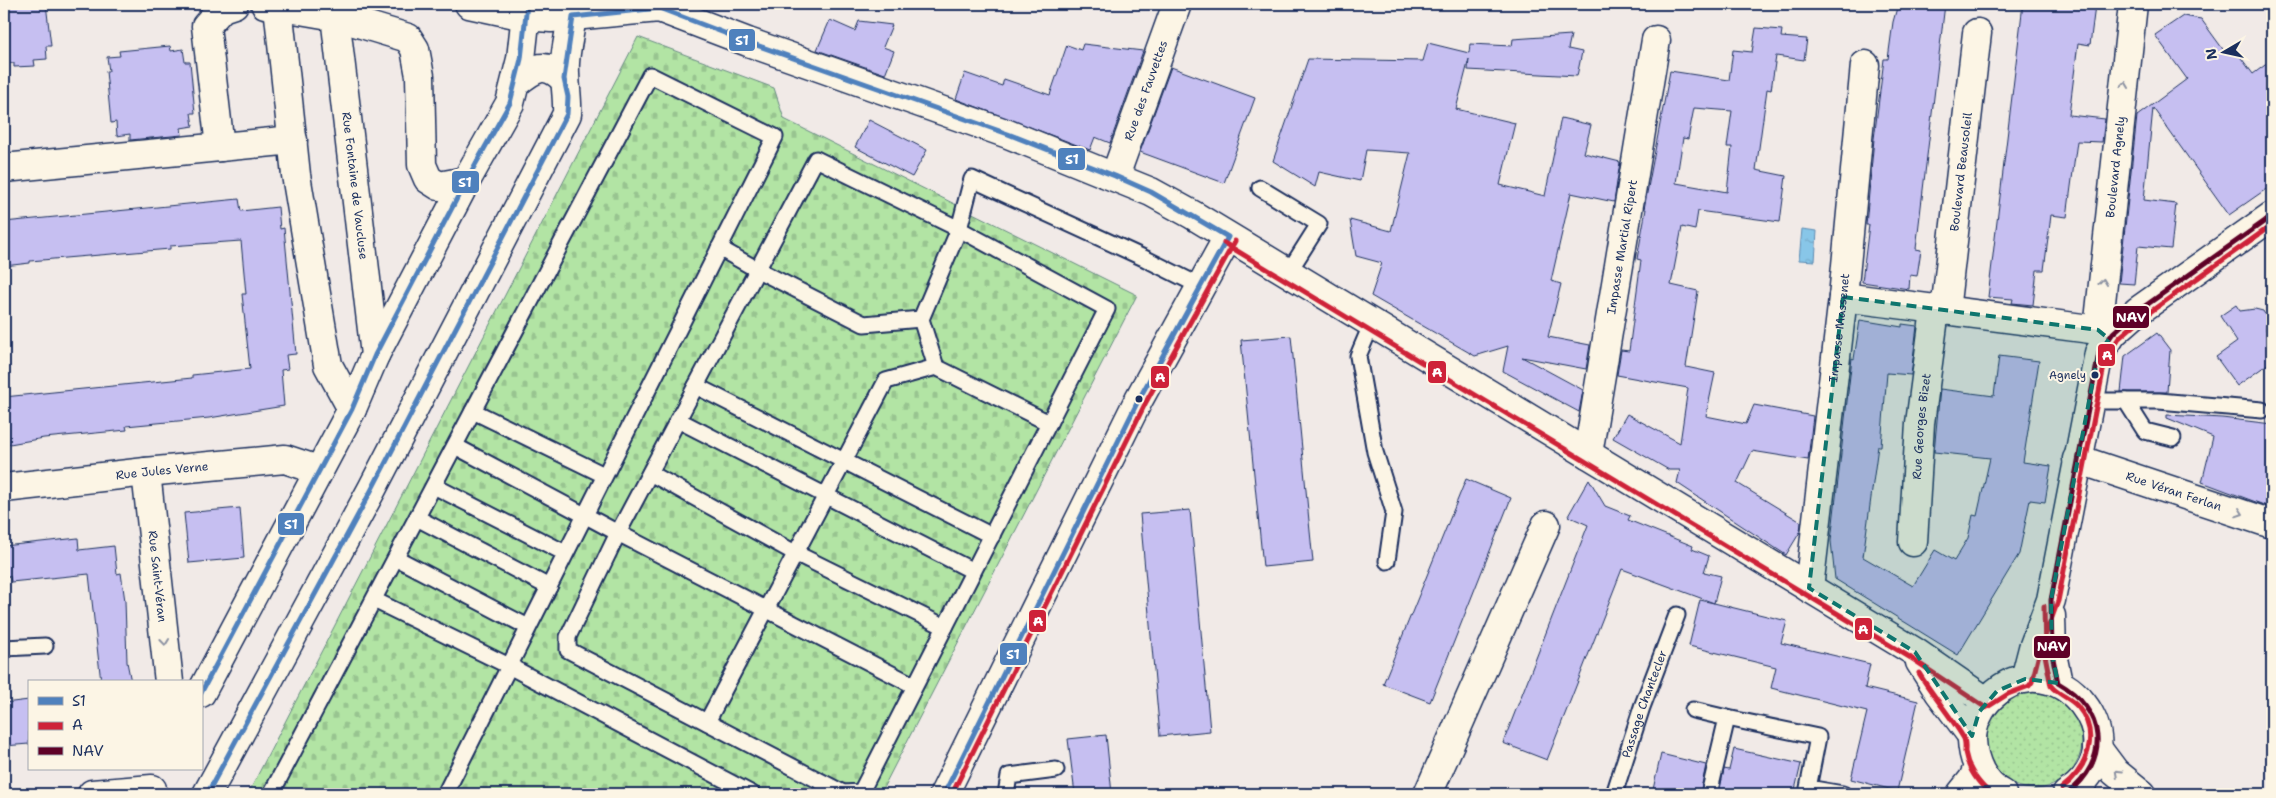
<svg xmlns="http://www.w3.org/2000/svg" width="2276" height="798" viewBox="0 0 2276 798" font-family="'Shantell Sans',sans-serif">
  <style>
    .grass { fill: url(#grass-dots); stroke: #668a81 }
    .cemetery { fill: url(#cemetery-stones); stroke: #668a81 }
    .water { fill: url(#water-ripples); stroke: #5c8ab1 }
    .building { fill: #c6bff1; stroke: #1b2f5e; fill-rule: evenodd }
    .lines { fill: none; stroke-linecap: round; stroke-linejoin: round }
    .lane-casing { stroke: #1b2f5e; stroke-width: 19 }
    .street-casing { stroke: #1b2f5e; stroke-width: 31 }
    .secondary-casing { stroke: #1b2f5e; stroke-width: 31 }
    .lane { stroke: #fcf5e5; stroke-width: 15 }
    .street { stroke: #fcf5e5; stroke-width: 28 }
    .secondary { stroke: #fcf5e5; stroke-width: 28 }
    .bus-1-casing { stroke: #fcf5e5; stroke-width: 9 }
    .bus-2-casing { stroke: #fcf5e5; stroke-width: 9 }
    .bus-3-casing { stroke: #fcf5e5; stroke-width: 9 }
    .bus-1 { stroke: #4f81bd; stroke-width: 5 }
    .bus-2 { stroke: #ce2239; stroke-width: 5 }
    .bus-3 { stroke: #5f0127; stroke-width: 5 }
    .oneway { stroke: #8c92a2 }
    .marked { fill: #0f766e; fill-opacity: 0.2; stroke: #0f766e; stroke-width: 4; stroke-dasharray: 10 6; stroke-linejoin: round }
    .bus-dot { fill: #1b2f5e; stroke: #fcf5e5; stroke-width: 2 }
    .labels { text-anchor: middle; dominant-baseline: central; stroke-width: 4; stroke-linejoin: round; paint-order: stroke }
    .bus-label { font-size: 11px; fill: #1b2f5e; stroke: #fcf5e5; text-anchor: end }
    .street-label { font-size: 12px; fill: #1b2f5e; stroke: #fcf5e5 }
    .line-badge { stroke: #fcf5e5; stroke-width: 2 }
    .badge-label { font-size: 14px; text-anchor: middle; font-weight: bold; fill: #fff }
  </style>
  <defs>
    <pattern id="grass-dots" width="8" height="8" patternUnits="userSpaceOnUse" patternTransform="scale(1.25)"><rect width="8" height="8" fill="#b2e4a4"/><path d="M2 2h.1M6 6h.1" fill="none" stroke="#98c490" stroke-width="1.8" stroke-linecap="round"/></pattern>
    <pattern id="cemetery-stones" width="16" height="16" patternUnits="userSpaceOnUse" patternTransform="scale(1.25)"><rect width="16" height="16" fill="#b2e4a4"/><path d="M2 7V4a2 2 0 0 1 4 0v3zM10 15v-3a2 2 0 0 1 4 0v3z" fill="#98c490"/></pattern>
    <pattern id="water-ripples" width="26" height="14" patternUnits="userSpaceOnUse" patternTransform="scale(1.25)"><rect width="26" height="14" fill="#88c6e8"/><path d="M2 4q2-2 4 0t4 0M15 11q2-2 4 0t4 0" fill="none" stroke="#75aac9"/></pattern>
  </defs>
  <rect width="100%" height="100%" fill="#f1eae7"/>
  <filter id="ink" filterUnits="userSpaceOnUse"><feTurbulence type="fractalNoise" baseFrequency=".02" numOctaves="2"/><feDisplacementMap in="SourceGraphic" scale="10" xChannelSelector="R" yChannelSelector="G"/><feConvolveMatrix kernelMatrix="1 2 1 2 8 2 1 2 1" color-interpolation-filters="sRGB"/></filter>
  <g filter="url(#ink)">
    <path class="grass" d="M1986 741a48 48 0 1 1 96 0a48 48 0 1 1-96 0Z"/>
    <path class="cemetery" d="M638,37l136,51 10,31 353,176 -257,499h-632z"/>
    <path class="water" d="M1802,229l15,2 -2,30 -16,-1z"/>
    <path class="building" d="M4,4h42l5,42h-5l1,13 -13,1 1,6 -21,1v-4l-10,1z
      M1898,4h47l-29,245 5,1 -4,26 -7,-1 -1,14 -47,-7 7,-57h-3l8,-86 10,-80h4l5,-37z
      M2023,4h54l18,2 -5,39 -12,-2 -9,72 36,4 -3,23 -25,-1 -10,76 -16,-2 -7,55h-7l-4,35 -21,-2 1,-4 -25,-2z
      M2183,16l18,3 24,33 8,-5 20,27 19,-14v125l-43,30 -76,-107 -9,92 32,4 -5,45 -33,-3 -4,38 -15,-1 18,-167 50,-37 -32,-44z
      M830,20l25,11 4,-10 33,4 -9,22 11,4 -9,23 -68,-24z
      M1756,28l26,2 -1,7 26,2 -3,21 -28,-4 -5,34 -4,-1 -11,81 30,6 -6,46 -82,-11 -3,19 -13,-3 -11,58 27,6 -12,76 29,6 -9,43 40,8 8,-19 59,11 -5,44 -56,-9 -15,32 64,39 -1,10 -14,23 -109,-72 3,-13h-11l-56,-32 14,-24 53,29 8,-55 -71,-13 4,-25 8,1 12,-91 -4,-1 9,-50h-2l26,-138 59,9 4,-30 19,2zM1694,108l38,3 -5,36h5l-5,45 -51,-9 7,-45 5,1z
      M1571,35l-3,14 14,3 -5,24 -109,-6 1,-11 -13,50 59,14 -15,62 45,11 16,-78 30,7 -7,28 36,9 -6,40 -43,-9 -20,88 10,3 -13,53 42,8 -4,24 -64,-12 61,33 -4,22 -76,-41 5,-25 -33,10 -104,-60 11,-33 -26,-7 -6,-36 41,11 19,-78 -44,-3 -6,31 -41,-9 -4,15 -42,-26 35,-102 115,2 5,-18 41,10 1,-9 42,2 1,-7z
      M1083,44l60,7 -33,92 -15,-6 -5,13 -134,-51 9,-26 37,13 2,-7 46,16 17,-50 14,5z
      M170,46l1,5 12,-2 2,13h5l5,51h-4l2,13 -12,2 1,7 -52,5v-6l-13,2 -1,-14 -5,1 -5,-52h3l-2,-14 13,-1 -1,-5z
      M1171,67l84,31 -31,85 -84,-31z
      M869,120l58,30 -15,27 -57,-30z
      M239,199l2,12 37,-4 2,22 4,-1 12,126 -10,1 2,14 -7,1 3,36 -75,12 -83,8 1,4 -83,8 -40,7v-48l188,-19v-3l58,-6 -8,-75h4l-5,-53 -71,5v3l-140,12v2l-26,3v-44z
      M2236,305l4,6 15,-2 8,2 4,7 -1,12 6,8v23l-35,25 -21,-29 21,-15 -17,-26z
      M1860,320l42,7v-3l15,2 -6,49 -24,-2 -6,73h-3l-15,111 50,29 22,-36 19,11 14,-23 5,-23 4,1 13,-58 -56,-6 6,-63 54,7 5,-40 40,5 -16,101 28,4 -6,36 -15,-2 -11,54 -61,101 -123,-76 -4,-38 21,-183 2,1z
      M2157,333l13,17 -3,42h-46l4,-36z
      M1291,336l22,226 -50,5 -22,-227z
      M2167,415l55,3 50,6v84l-70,-26 11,-45 -46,-19z
      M1466,479l45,19 -81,204 -47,-18z
      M1589,479l16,27 25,10 -2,4 65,26 -1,3 17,7 -5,16 17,4 -7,27 73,18 -6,22 89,21 -5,24 53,13 -21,90 -46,-12 16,-67 -96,-24 5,-21 -87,-21 11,-46 14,3 -92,-34 -75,191 -44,-17 85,-218 -20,-9z
      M240,508l4,50 -55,5 -5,-50z
      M1190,510l20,221 -50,5 -20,-222z
      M78,538l1,12 35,-4 3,28 4,-1 4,28 2,61 4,20h-30l-12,-108 -78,8 -1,-6 -6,1v-31z
      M29,700v44l-25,2v-43z
      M1106,735l6,59h-37l-7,-55z
      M1734,749l67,15 -7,30h-75l5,-25 5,1z
      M1661,754l45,11 -6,29h-48z"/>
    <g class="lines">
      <defs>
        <g id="lane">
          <path d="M1260,188l59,36 -31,49"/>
          <path d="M719,248l39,22 106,54 57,-5"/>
          <path d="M1372,323l-14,33 17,96 19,60 -7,49"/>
          <path d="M696,386l296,150"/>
          <path d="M2089,401h70l103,9"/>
          <path d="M2126,401l19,30 28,7"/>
          <path d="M473,411l131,64"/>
          <path d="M678,420l295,151"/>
          <path d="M455,446l163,87 198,-374 143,70 13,-50 174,80 54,27"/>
          <path d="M650,473l145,80 150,74"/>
          <path d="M434,486l131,67"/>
          <path d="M417,518l132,69"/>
          <path d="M396,558l132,69"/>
          <path d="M374,600l135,66 243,128"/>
          <path d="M4,648l41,-2"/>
          <path d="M915,686l-297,-153 -50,104v13l275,143 18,-1 246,-483 -148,-80 -38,90 15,48"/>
          <path d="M1693,710l34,8 -18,76"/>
          <path d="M1727,718l91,19 -10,51 35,6"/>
          <path d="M707,722l179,-341 50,-14 113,56"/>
          <path d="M271,794l379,-719 125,62 -330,657"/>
          <path d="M1006,794l3,-18 47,-6"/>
          <path id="s1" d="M1614,794l28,-87 35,-92"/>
        </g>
        <g id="street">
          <path d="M265,4l70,12 73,22 7,11 5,27 2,89 6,14 11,7 27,-5"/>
          <path d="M469,4l55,12 27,2 108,-10 89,34 260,92 143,58 42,23 722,437 71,49"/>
          <path d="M278,6l18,169 32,190 24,44"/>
          <path id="s2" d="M335,16l40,339"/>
          <path d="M517,82c18,-15 29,-21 47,-3"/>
          <path d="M220,147l-14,-121 16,-18 12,-4"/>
          <path d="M4,168l289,-28"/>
          <path id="s3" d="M1115,176l62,-172"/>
          <path d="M1843,297l255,33 11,9"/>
          <path id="s4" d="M1945,311l32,-278"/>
          <path id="s5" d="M2098,330l35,-326"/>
          <path id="s6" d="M1588,454l68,-414"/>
          <path id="s7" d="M2077,459l195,65"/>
          <path id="s8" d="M146,472l23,210"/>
          <path id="s9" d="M4,488l142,-16 139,-13 33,11"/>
          <path id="s10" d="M1913,542l7,-119 15,-113"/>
          <path id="s11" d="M1809,588l34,-291 22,-232"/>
          <path d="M1920,662l19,30 33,44"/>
          <path d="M201,693l151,-284 23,-54 91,-174 44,-78 11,-44 6,-55"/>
          <path d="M2097,748l18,24 27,22"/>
          <path d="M92,794l60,-5"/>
          <path d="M207,794l165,-305 195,-375c1,-17 -3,-33 -2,-51 1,-20 8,-39 7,-59"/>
          <path d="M944,794l195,-395 89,-162"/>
          <path d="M1428,794l118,-269"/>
        </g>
        <path id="secondary" d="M2051,616l1,38 6,29
          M2025,679l8,-31 18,-48 48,-247 14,-20 25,-22 134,-95
          M1961,794l12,-15 5,-12
          M2002,794c-19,-10 -29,-33 -30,-54 0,-16 8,-33 20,-44 64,-62 153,50 75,98"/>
      </defs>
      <use href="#lane" class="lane-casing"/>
      <use href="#street" class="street-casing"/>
      <use href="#secondary" class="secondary-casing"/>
      <use href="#lane" class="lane"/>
      <use href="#street" class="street"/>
      <use href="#secondary" class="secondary"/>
      <defs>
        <path id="bus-1" d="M573,17l86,-9 89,34 260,92 107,42 36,16 77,45
          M201,693l151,-284 23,-54 91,-174 44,-78 11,-44 6,-55
          M207,794l165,-305 195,-375 1,-17 -4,-18 9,-62
          M944,794l195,-395 89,-162"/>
        <path id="bus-2" d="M1224,243l687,415 75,50 22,-14 21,-8 3,-4 8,-32 18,-49 48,-245 13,-18 24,-21 129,-92
          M2044,606l1,49 6,31c7,9 20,12 27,21 23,27 9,62 -16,81
          M1919,673c13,22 31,42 44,64 3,4 2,10 2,15 3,17 13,31 26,42
          M952,794l194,-392 89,-161"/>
        <path id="bus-3" d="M2067,794c44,-34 39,-84 -9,-111l-6,-29 -1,-54 48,-247 14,-20 25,-22 134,-95"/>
      </defs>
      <use href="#bus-1" class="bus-1-casing"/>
      <use href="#bus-2" class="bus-2-casing"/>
      <use href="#bus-3" class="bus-3-casing"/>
      <use href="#bus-1" class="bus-1"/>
      <use href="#bus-2" class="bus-2"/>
      <use href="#bus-3" class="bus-3"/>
    </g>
    <defs><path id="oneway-chevron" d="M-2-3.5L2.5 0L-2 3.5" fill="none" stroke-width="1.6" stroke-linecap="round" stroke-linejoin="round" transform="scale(1.25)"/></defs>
    <g class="oneway">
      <use href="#oneway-chevron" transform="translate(2125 85) rotate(-84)"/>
      <use href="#oneway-chevron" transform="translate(2103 282) rotate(-84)"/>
      <use href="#oneway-chevron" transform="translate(2240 513) rotate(19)"/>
      <use href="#oneway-chevron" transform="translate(165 642) rotate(84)"/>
      <use href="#oneway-chevron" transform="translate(2118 773) rotate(-137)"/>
    </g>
  </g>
  <path class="marked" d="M1843,297l255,33 11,9 -10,14 -5,22 -43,225 1,54 6,29 -33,-4 -28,12 -18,21 -7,24 -57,-84 -106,-64z"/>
  <g class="bus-dot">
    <circle cx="2095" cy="375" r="4.5"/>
    <circle cx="1139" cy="399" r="4.5"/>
  </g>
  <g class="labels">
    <g class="bus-label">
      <text x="2086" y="375">Agnely</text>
    </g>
    <g class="street-label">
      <text stroke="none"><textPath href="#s3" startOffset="91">Rue des Fauvettes</textPath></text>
      <text stroke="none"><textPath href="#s5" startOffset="164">Boulevard Agnely</textPath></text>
      <text stroke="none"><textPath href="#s4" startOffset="140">Boulevard Beausoleil</textPath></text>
      <text stroke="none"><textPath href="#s2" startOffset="171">Rue Fontaine de Vaucluse</textPath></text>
      <text stroke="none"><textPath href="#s6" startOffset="210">Impasse Martial Ripert</textPath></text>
      <text stroke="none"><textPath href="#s11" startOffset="262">Impasse Massenet</textPath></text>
      <text stroke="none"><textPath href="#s10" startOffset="116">Rue Georges Bizet</textPath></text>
      <text stroke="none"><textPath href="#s9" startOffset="159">Rue Jules Verne</textPath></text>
      <text stroke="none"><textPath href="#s7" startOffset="102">Rue Véran Ferlan</textPath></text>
      <text stroke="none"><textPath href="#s8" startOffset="105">Rue Saint-Véran</textPath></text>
      <text stroke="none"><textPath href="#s1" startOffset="95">Passage Chantecler</textPath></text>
    </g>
  </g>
  <g class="line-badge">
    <rect x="728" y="28" width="28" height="24" rx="5" fill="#4f81bd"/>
    <rect x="1057" y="147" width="29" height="24" rx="5" fill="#4f81bd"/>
    <rect x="451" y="170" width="29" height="24" rx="5" fill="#4f81bd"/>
    <rect x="2112" y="305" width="38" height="24" rx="5" fill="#5f0127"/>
    <rect x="2097" y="343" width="19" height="24" rx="5" fill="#ce2239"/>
    <rect x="1427" y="360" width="20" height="24" rx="5" fill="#ce2239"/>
    <rect x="1150" y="365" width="20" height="24" rx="5" fill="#ce2239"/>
    <rect x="277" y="512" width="28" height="24" rx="5" fill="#4f81bd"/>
    <rect x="1028" y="609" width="19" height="24" rx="5" fill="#ce2239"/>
    <rect x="1854" y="617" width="19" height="24" rx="5" fill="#ce2239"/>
    <rect x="2033" y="635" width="38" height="24" rx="5" fill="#5f0127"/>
    <rect x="999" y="642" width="29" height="24" rx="5" fill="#4f81bd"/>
  </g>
  <g class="badge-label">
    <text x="742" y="45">S1</text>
    <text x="1072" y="164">S1</text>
    <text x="465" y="187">S1</text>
    <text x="2131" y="322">NAV</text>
    <text x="2107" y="360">A</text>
    <text x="1437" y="377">A</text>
    <text x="1160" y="382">A</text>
    <text x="291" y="529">S1</text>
    <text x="1038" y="626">A</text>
    <text x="1863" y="634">A</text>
    <text x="2052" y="651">NAV</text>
    <text x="1013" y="659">S1</text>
  </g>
  <rect width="2276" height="798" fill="none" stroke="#fcf5e5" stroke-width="20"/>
  <rect x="10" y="10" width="2256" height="778" fill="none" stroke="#1b2f5e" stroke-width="2" filter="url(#ink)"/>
  <rect x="28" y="680" width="175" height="90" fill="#fcf5e5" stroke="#a2a6af"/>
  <rect x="38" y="697" width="25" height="8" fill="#4f81bd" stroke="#a2a6af"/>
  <text x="72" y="706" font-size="15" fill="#1b2f5e">S1</text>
  <rect x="38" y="722" width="25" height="8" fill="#ce2239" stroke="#a2a6af"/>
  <text x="72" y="730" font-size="15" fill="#1b2f5e">A</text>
  <rect x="38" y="747" width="25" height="8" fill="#5f0127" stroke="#a2a6af"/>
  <text x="72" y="756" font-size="15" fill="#1b2f5e">NAV</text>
  <g transform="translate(2224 52) rotate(261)" stroke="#fcf5e5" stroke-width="4" paint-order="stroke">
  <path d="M0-4L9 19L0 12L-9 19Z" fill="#1b2f5e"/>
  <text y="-8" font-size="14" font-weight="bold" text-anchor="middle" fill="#1b2f5e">N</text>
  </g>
</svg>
